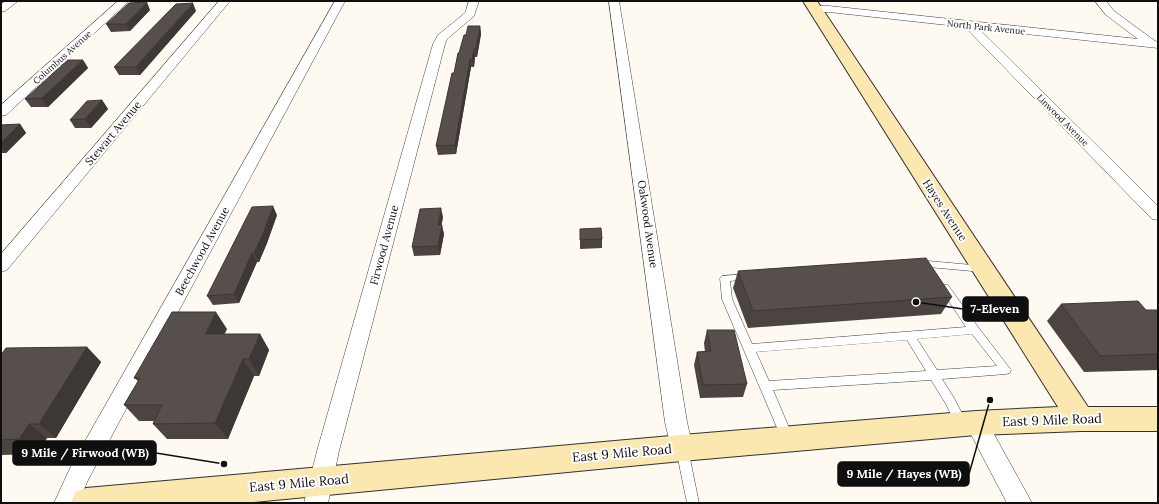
<svg xmlns="http://www.w3.org/2000/svg" width="1159" height="504" viewBox="0 0 1159 504" font-family="Lora,serif">
  <style>
    .lines { fill: none; stroke-linecap: round; stroke-linejoin: round }
    .lane-casing { stroke: #424242; stroke-width: 1 }
    .street-casing { stroke: #424242; stroke-width: 1 }
    .secondary-casing { stroke: #313131; stroke-width: 2 }
    .lane { fill: #fff; fill-rule: evenodd }
    .street { fill: #fff; fill-rule: evenodd }
    .secondary { fill: #fbe8b0; fill-rule: evenodd }
    .wall { fill: #4b4441 }
    .shaded-wall { fill: #3d3735 }
    .building { fill: #574f4c; stroke: #3d3735 }
    .labels { text-anchor: middle; dominant-baseline: central; stroke-width: 4; stroke-linejoin: round; paint-order: stroke }
    .far-street-label { font-size: 9px; fill: #0f0f0f; stroke: #fff }
    .street-label { font-size: 11px; fill: #0f0f0f; stroke: #fff }
    .near-street-label { font-size: 13px; fill: #0f0f0f; stroke: #fff }
    .leader { fill: none; stroke: #0f0f0f; stroke-width: 1.5 }
    .callout-dot { fill: #0f0f0f; stroke: #fff; stroke-width: 1.5 }
    .callout { fill: #0f0f0f; stroke: #0f0f0f; stroke-width: 1.5 }
    .callout-label { font-size: 12px; text-anchor: middle; font-weight: bold; fill: #fff }
  </style>
  <rect width="100%" height="100%" fill="#fefaf2"/>
  <g class="lines">
    <defs>
      <path id="lane" d="M928,261l55,5 5,3 -5,3 -55,-5 -5,-3z
        M747,274l3,1 2,2 -2,2 -20,2 2,18 20,45 214,-17 -26,-39 2,-3h6l30,42 33,43 -1,3 -4,1 -64,5 12,19 13,25 -2,4 -4,1 -4,-1 -11,-23 -15,-24 -158,10 20,47 -2,4 -4,1 -4,-1 -2,-4 -59,-138 -2,-21 2,-2zM972,334l25,32 -60,4 -20,-31zM907,340l19,31 -157,10 -13,-29z
        M682,444l4,1 2,4 11,54h-12l-11,-54 2,-4z"/>
      <path id="street" d="M6,1h12l-13,10 -4,1v-8z
        M118,1h11l-123,114 -5,1v-11z
        M219,1h11l-223,269 -6,2v-18z
        M335,1h10l-257,479 -10,23h-24l18,-39z
        M469,1h10l-5,15 -27,23 -2,5 -106,407 -11,52h-24l13,-52 116,-407 5,-9 27,-22z
        M609,1h10l68,421 6,26 -3,7 -8,3 -8,-3 -3,-7 -6,-26z
        M1095,1h11l8,10 41,30 3,1v6l-179,-19 179,177v14l-6,-1 -187,-192 -136,-15h-14l-5,-3 5,-3h14l309,33 -32,-24z
        M976,413l8,3 48,87h-25l-42,-80 3,-7z"/>
      <path id="secondary" d="M803,1h14l271,406h70v24h-77l-105,4 -294,26 -438,42h-173l4,-11 11,-4 596,-53 294,-24 82,-4z"/>
    </defs>
    <use href="#lane" class="lane-casing"/>
    <use href="#street" class="street-casing"/>
    <use href="#secondary" class="secondary-casing"/>
    <use href="#lane" class="lane"/>
    <use href="#street" class="street"/>
    <use href="#secondary" class="secondary"/>
  </g>
  <path class="wall" d="M150,10l-20,21 -19,1 -5,-8z
    M196,11l-56,64h-21l-5,-8z
    M480,26l1,8 -4,23h-2l-1,10h-3l-15,87 -18,1 -2,-9 18,-73 5,-20 7,-18z
    M83,60l5,8 -40,39h-17l-6,-8z
    M102,100l6,9 -17,19h-16l-5,-8z
    M20,124l6,9 -20,20h-5v-28z
    M277,215l-10,28 -8,19h-2l-18,41 -26,2 -6,-9z
    M443,217l-2,8 3,9 -4,21 -26,1 -2,-9z
    M580,229l22,10v9l-22,1z
    M738,271l214,26 -11,17 -193,14 -15,-40z
    M1061,304l85,6h12v60l-74,2 -37,-51z
    M227,329l-3,5h36l9,16 -10,26h-5l-26,63h-61l-14,-15 1,-3h-15l-15,-16 14,-24 -4,-3z
    M707,330l40,54 -4,13 -43,1 -6,-33 3,-13h8l-1,-9z
    M87,347l14,15 -45,76h-9l-10,16 -36,1v-100z"/>
  <path class="shaded-wall" d="M147,2l3,8 -20,21 -4,-7z
    M193,3l3,8 -56,64 -4,-8z
    M480,26l1,8 -4,23 -1,-8z
    M474,49l1,8 -1,10 -2,-8z
    M470,59l1,8 -15,87 -1,-9z
    M83,60l5,8 -40,39 -6,-9z
    M102,100l6,9 -17,19 -6,-9z
    M20,124l6,9 -20,20 -5,-7v-3z
    M273,206l4,9 -10,28 -8,19 -5,-9z
    M441,208l2,9 -3,17 -2,-9z
    M442,225l2,9 -4,21 -2,-9z
    M252,253l5,9 -18,41 -5,-9z
    M216,312l11,17 -11,22 -11,-17z
    M260,334l9,16 -10,26 -10,-17z
    M87,347l14,15 -45,76 -17,-14z
    M243,359l11,17 -26,63 -13,-16z
    M29,424l18,14 -10,16 -18,-15z"/>
  <path class="building" d="M147,2l-21,22h-20l23,-21z
    M193,3l-57,64h-22l62,-63z
    M468,26h12l-4,23h-2l-2,10h-2l-15,86 -19,1 16,-73h2l4,-20h1l5,-18h2z
    M67,60h16l-41,38 -17,1z
    M102,100l-17,19 -15,1 17,-19z
    M20,124l-19,19v-18z
    M273,206l-10,28 -9,19h-2l-18,41 -27,2 45,-89z
    M441,208l-3,17h4l-4,21 -26,1 8,-38z
    M601,228l1,11 -22,1v-11z
    M926,258l26,39 -199,14 -15,-40z
    M1138,301l8,9h12v44l-58,2 -39,-52z
    M172,312h44l-11,22h55l-11,25h-6l-28,64 -62,1 9,-19h-38l16,-27h-6z
    M707,330h27l13,54 -44,1 -6,-33 14,-1z
    M87,347l-48,77h-10l-10,15 -18,1v-85l5,-7z"/>
  <g class="labels">
    <g class="far-street-label">
      <text transform="translate(986 27) rotate(6)">North Park Avenue</text>
      <text transform="translate(62 57) rotate(-42)">Columbus Avenue</text>
      <text transform="translate(1063 120) rotate(45)">Linwood Avenue</text>
    </g>
    <g class="street-label">
      <text transform="translate(113 133) rotate(-50)">Stewart Avenue</text>
      <text transform="translate(945 210) rotate(57)">Hayes Avenue</text>
      <text transform="translate(648 224) rotate(82)">Oakwood Avenue</text>
      <text transform="translate(384 245) rotate(-75)">Firwood Avenue</text>
      <text transform="translate(202 251) rotate(-61)">Beechwood Avenue</text>
    </g>
    <g class="near-street-label">
      <text transform="translate(1052 420) rotate(-2)">East 9 Mile Road</text>
      <text transform="translate(622 453) rotate(-5)">East 9 Mile Road</text>
      <text transform="translate(299 483) rotate(-5)">East 9 Mile Road</text>
    </g>
  </g>
  <path class="leader" d="M916 302L963 309M224 464L156 453M990 400L969 474"/>
  <g class="callout-dot">
    <circle cx="916" cy="302" r="4"/>
    <circle cx="224" cy="464" r="4"/>
    <circle cx="990" cy="400" r="4"/>
  </g>
  <g class="callout">
    <rect x="963" y="297" width="65" height="24" rx="4"/>
    <rect x="13" y="441" width="143" height="24" rx="4"/>
    <rect x="838" y="462" width="131" height="24" rx="4"/>
  </g>
  <g class="callout-label">
    <text x="995" y="313">7-Eleven</text>
    <text x="85" y="457">9 Mile / Firwood (WB)</text>
    <text x="904" y="478">9 Mile / Hayes (WB)</text>
  </g>
  <rect width="1159" height="504" fill="none" stroke="#0f0f0f" stroke-width="4"/>
</svg>
